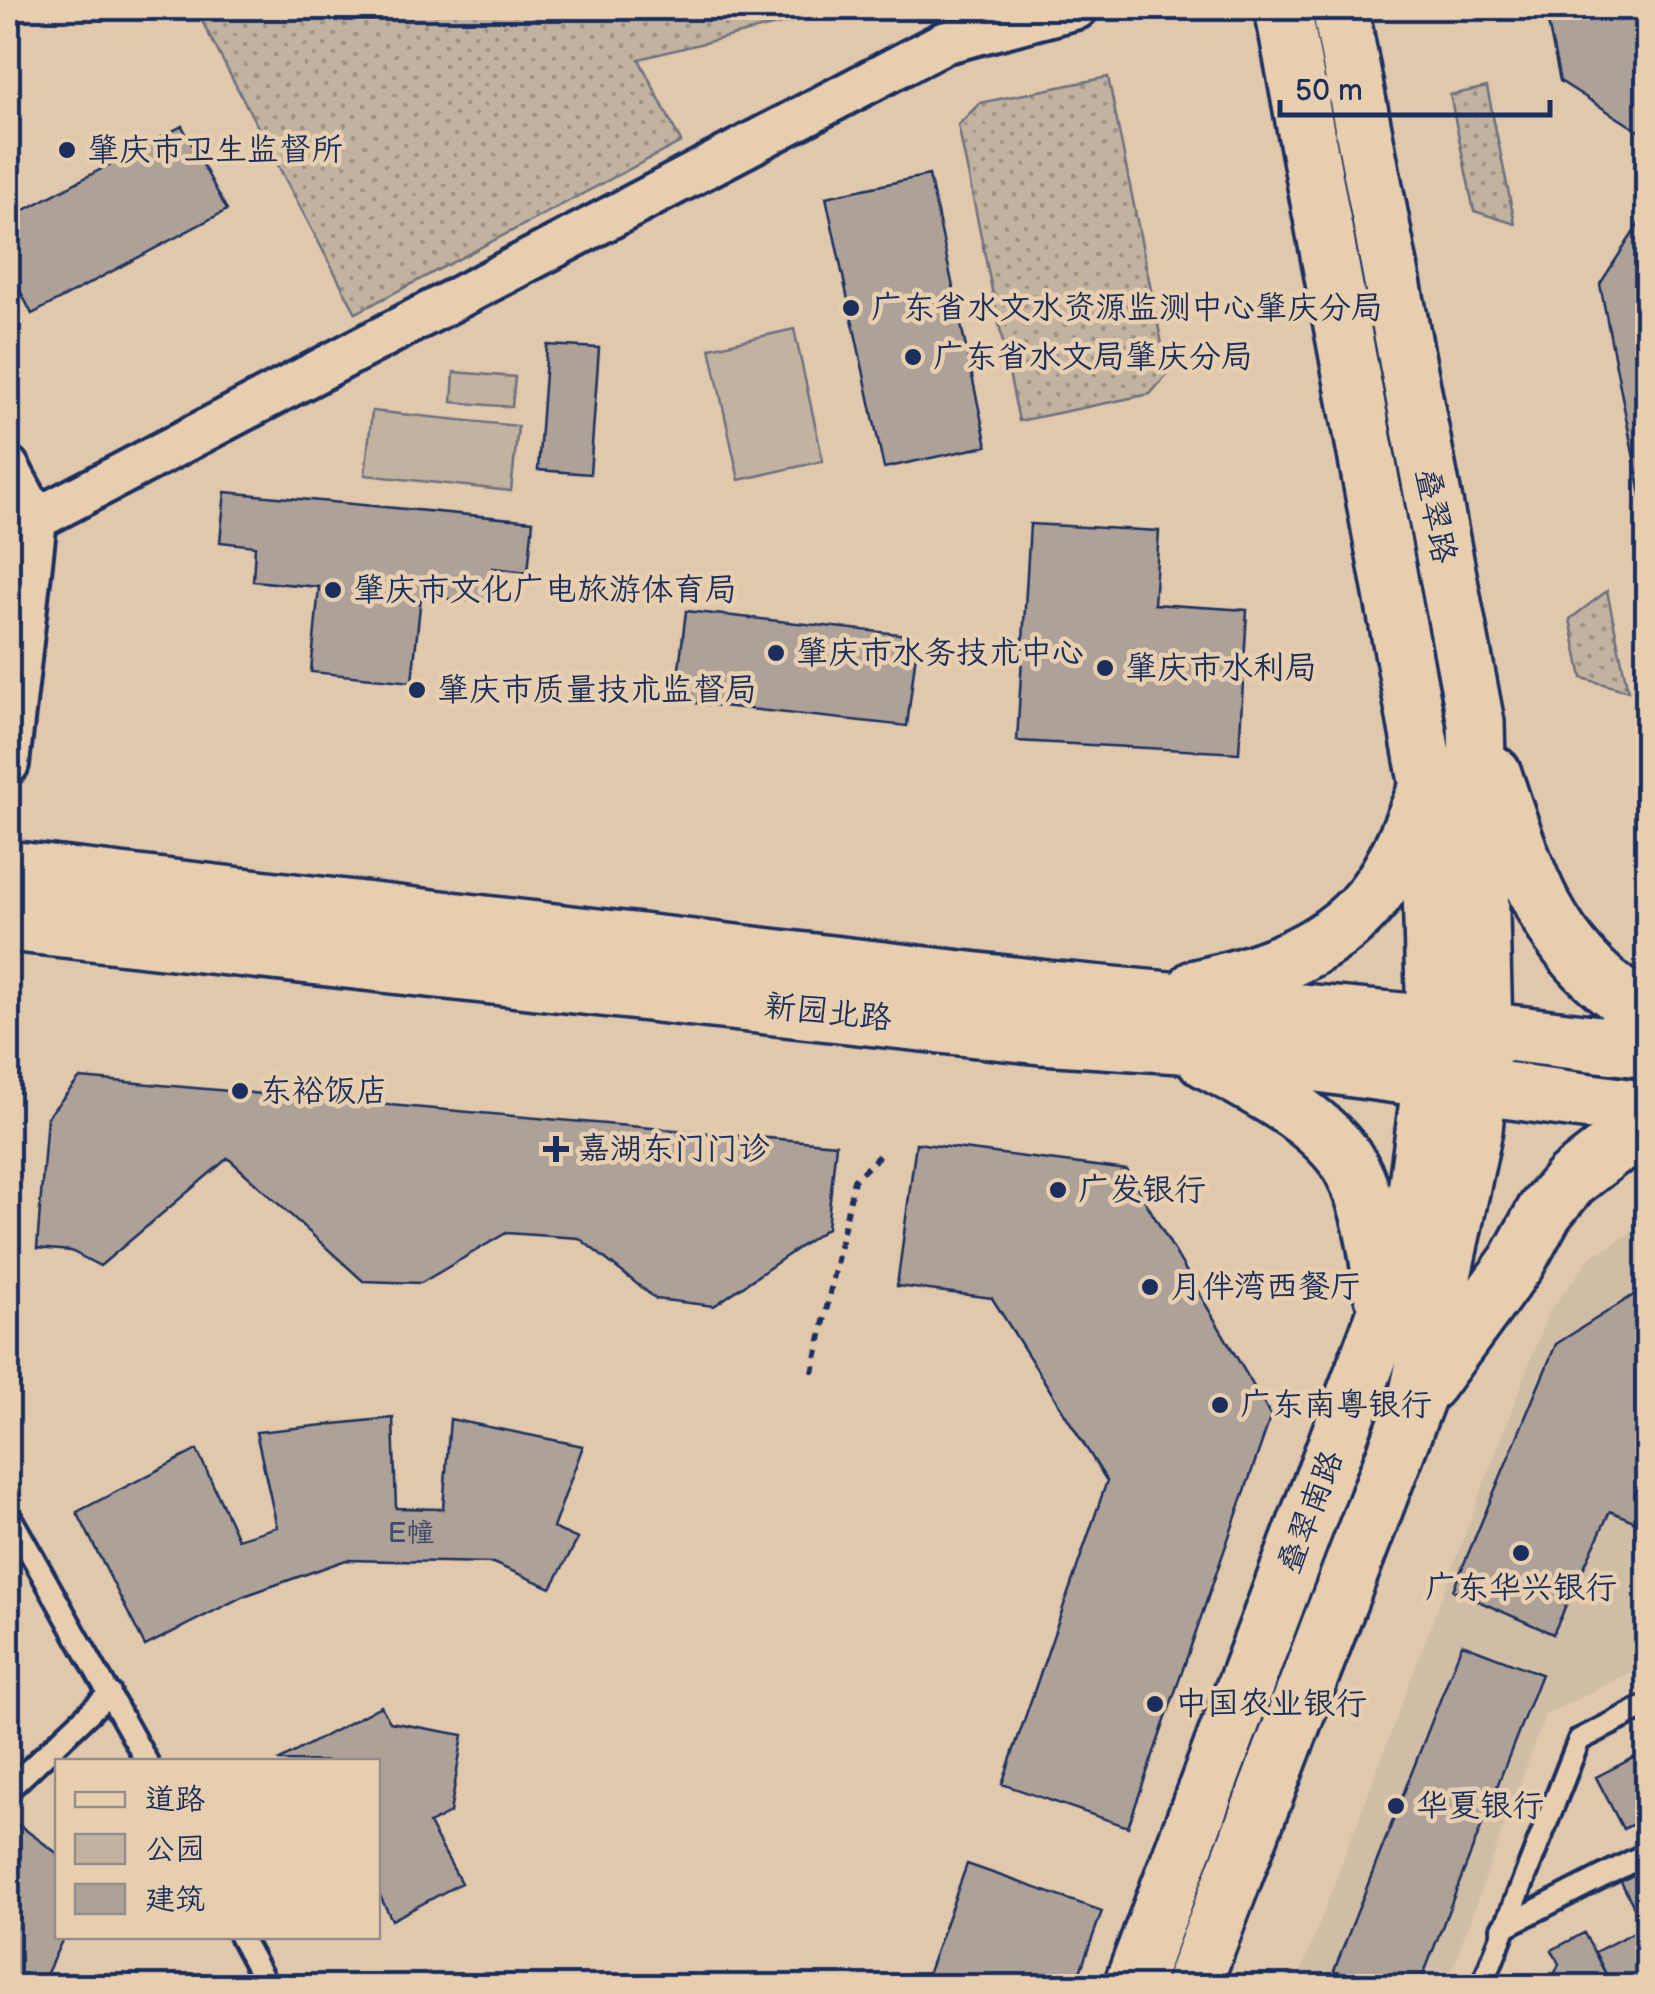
<svg xmlns="http://www.w3.org/2000/svg" width="1655" height="1994" viewBox="0 0 1655 1994" font-family="'Balsamiq Sans','LXGW WenKai TC',sans-serif">
  <style>
    .built { fill: #d0bda6 }
    .green { fill: url(#green-dots); stroke: #6e707f; stroke-width: 2.5 }
    .pitch { fill: #c2b2a0; stroke: #6e707f; stroke-width: 2.5 }
    .building { fill: #aea298; stroke: #1b2f5e; stroke-width: 2.5 }
    .lines { fill: none; stroke-linecap: round; stroke-linejoin: round }
    .lane-casing { stroke: #1b2f5e; stroke-width: 28 }
    .street-casing { stroke: #1b2f5e; stroke-width: 48 }
    .secondary-casing { stroke: #1b2f5e; stroke-width: 62 }
    .path { stroke: #1b2f5e; stroke-width: 6; stroke-dasharray: 8 8; stroke-linecap: butt }
    .lane { stroke: #e7ceaf; stroke-width: 20 }
    .street { stroke: #e7ceaf; stroke-width: 40 }
    .secondary { stroke: #e7ceaf; stroke-width: 55 }
    .poi-dot { fill: #1b2f5e; stroke: #e7ceaf; stroke-width: 4 }
    .labels { text-anchor: middle; dominant-baseline: central; stroke-width: 9; stroke-linejoin: round; paint-order: stroke }
    .number-label { font-size: 28px; fill: #404c6c }
    .poi-label { font-size: 32px; fill: #1b2f5e; stroke: #e7ceaf; text-anchor: start }
    .street-label { font-size: 32px; fill: #1b2f5e; stroke: #e7ceaf }
  </style>
  <defs>
    <pattern id="green-dots" width="8" height="8" patternUnits="userSpaceOnUse" patternTransform="scale(2.5)"><rect width="8" height="8" fill="#c2b2a0"/><path d="M2 2h.1M6 6h.1" fill="none" stroke="#9d9186" stroke-width="1.8" stroke-linecap="round"/></pattern>
  </defs>
  <rect width="100%" height="100%" fill="#dfc8ac"/>
  <filter id="ink" filterUnits="userSpaceOnUse"><feTurbulence type="fractalNoise" baseFrequency=".01" numOctaves="2"/><feDisplacementMap in="SourceGraphic" scale="20" xChannelSelector="R" yChannelSelector="G"/><feConvolveMatrix kernelMatrix="1 2 1 2 8 2 1 2 1" color-interpolation-filters="sRGB"/></filter>
  <g filter="url(#ink)">
    <path class="built" d="M1647,1223v441l-102,51 -99,271h-150l252,-673 42,-55z"/>
    <path class="green" d="M195,8h650l-206,51 42,83 -325,171z
      M1108,77l60,297 -18,20 -131,27 -61,-296 22,-22z
      M1487,87l28,137 -41,-13 -24,-116z
      M1607,591l21,100 -46,-13 -12,-59z"/>
    <path class="pitch" d="M794,329l29,132 -84,19 -29,-132z
      M454,372l61,5 -3,30 -60,-5z
      M372,411l146,15 -7,65 -146,-16z"/>
    <path class="building" d="M1545,8h67l36,19v110l-88,-56z
      M182,126l45,84 -195,104 -24,-47v-48z
      M929,175l58,271 -103,22 -58,-271z
      M1648,210v320l-48,-246z
      M547,345l52,3 -9,126 -52,-4z
      M225,492l308,29 -5,51 -36,-4 -4,35 -67,-7 -9,86 -101,-10 8,-85 -66,-6 2,-35 -35,-4z
      M1030,524l129,7 -5,73 93,6 -8,143 -222,-12z
      M686,611l232,25 -11,90 -232,-25z
      M80,1078l756,66 -9,84 -113,78 -58,-7 -77,-61 -73,-5 -85,50 -58,-2 -135,-123 -128,108 -29,-15 -34,-3 10,-131z
      M916,1143l211,27 144,246 -143,411 -126,-43 105,-303 -115,-183 -95,-12z
      M1648,1286v241l-38,-16 -57,123 -100,-44 103,-246z
      M393,1418l3,90 47,1 7,-90 133,27 -30,82 25,11 -27,49 -58,-25 -147,-3 -102,36 -99,50 -68,-134 120,-62 41,89 39,-12 -21,-95z
      M1462,1644l79,30 -122,312h-45l-40,-15z
      M381,1706l9,16 73,13 -13,78 -21,11 32,59 -69,37 -14,-28v-130l-100,-1z
      M1643,1753l5,9v55l-25,12 -27,-52z
      M19,1825l39,29v82h6l-23,50h-33v-147z
      M1648,1860v67l-3,1 -27,-52z
      M967,1864l135,47 -27,75h-152z
      M1640,1929l8,13v44h-36l-17,-34z
      M1584,1933l28,53h-63l10,-22 -7,-14z"/>
    <g class="lines">
      <defs>
        <path id="lane" d="M8,1513l139,249
          M8,1790l102,-97
          M1502,1928l146,-75
          M240,1936l27,50
          M1482,1986l97,-246 69,-35"/>
        <path id="street" d="M8,467l28,52 -28,245
          M36,519l907,-476 134,-35"/>
        <path id="secondary" d="M1493,774c35,103 54,182 155,240
          M8,869l1040,120 387,35 213,26
          M8,923l1033,113 140,9 467,65
          M1196,988c68,-15 141,-39 182,-99 20,-27 32,-60 45,-91
          M1205,1059c46,25 108,55 140,99 24,35 33,94 37,135
          M1428,1383l89,-121 28,-51 26,-31 41,-32 36,-13
          M1132,1986l252,-669 30,-110 17,-129 4,-54 -7,-238 -145,-778
          M1192,1986l225,-589 57,-267 10,-100 -8,-307 -136,-715"/>
      </defs>
      <use href="#lane" class="lane-casing"/>
      <use href="#street" class="street-casing"/>
      <use href="#secondary" class="secondary-casing"/>
      <path class="path" d="M813,1373l41,-193 27,-26"/>
      <use href="#lane" class="lane"/>
      <use href="#street" class="street"/>
      <use href="#secondary" class="secondary"/>
    </g>
  </g>
  <g class="poi-dot">
    <circle cx="67" cy="150" r="10"/>
    <circle cx="851" cy="308" r="10"/>
    <circle cx="913" cy="357" r="10"/>
    <circle cx="333" cy="590" r="10"/>
    <circle cx="776" cy="653" r="10"/>
    <circle cx="1105" cy="668" r="10"/>
    <circle cx="417" cy="690" r="10"/>
    <circle cx="240" cy="1091" r="10"/>
    <path d="M551 1134h10v10h10v10h-10v10h-10v-10h-10v-10h10z"/>
    <circle cx="1058" cy="1190" r="10"/>
    <circle cx="1150" cy="1287" r="10"/>
    <circle cx="1220" cy="1405" r="10"/>
    <circle cx="1521" cy="1553" r="10"/>
    <circle cx="1155" cy="1704" r="10"/>
    <circle cx="1396" cy="1806" r="10"/>
  </g>
  <g class="labels">
    <g class="number-label">
      <text x="411" y="1533">E幢</text>
    </g>
    <g class="poi-label">
      <text x="87" y="150">肇庆市卫生监督所</text>
      <text x="871" y="308">广东省水文水资源监测中心肇庆分局</text>
      <text x="933" y="357">广东省水文局肇庆分局</text>
      <text x="353" y="590">肇庆市文化广电旅游体育局</text>
      <text x="796" y="653">肇庆市水务技术中心</text>
      <text x="1125" y="668">肇庆市水利局</text>
      <text x="437" y="690">肇庆市质量技术监督局</text>
      <text x="260" y="1091">东裕饭店</text>
      <text x="578" y="1149">嘉湖东门门诊</text>
      <text x="1078" y="1190">广发银行</text>
      <text x="1170" y="1287">月伴湾西餐厅</text>
      <text x="1240" y="1405">广东南粤银行</text>
      <text x="1521" y="1588" text-anchor="middle">广东华兴银行</text>
      <text x="1175" y="1704">中国农业银行</text>
      <text x="1416" y="1806">华夏银行</text>
    </g>
    <g class="street-label">
      <text transform="translate(1435 516) rotate(79)">叠翠路</text>
      <text transform="translate(828 1013) rotate(6)">新园北路</text>
      <text transform="translate(1311 1512) rotate(-69)">叠翠南路</text>
    </g>
  </g>
  <rect width="1655" height="1994" fill="none" stroke="#e7ceaf" stroke-width="40"/>
  <rect x="20" y="20" width="1615" height="1954" fill="none" stroke="#1b2f5e" stroke-width="4" filter="url(#ink)"/>
  <rect x="55" y="1759" width="325" height="180" fill="#e7ceaf" stroke="#958e8f" stroke-width="2.5"/>
  <rect x="75" y="1792" width="50" height="15" fill="#e7ceaf" stroke="#958e8f" stroke-width="2.5"/>
  <text x="145" y="1809" font-size="30" fill="#1b2f5e">道路</text>
  <rect x="75" y="1834" width="50" height="30" fill="#c2b2a0" stroke="#958e8f" stroke-width="2.5"/>
  <text x="145" y="1859" font-size="30" fill="#1b2f5e">公园</text>
  <rect x="75" y="1884" width="50" height="30" fill="#aea298" stroke="#958e8f" stroke-width="2.5"/>
  <text x="145" y="1909" font-size="30" fill="#1b2f5e">建筑</text>
  <path d="M1280 100v15h270v-15" fill="none" stroke="#1b2f5e" stroke-width="5"/>
  <text x="1295" y="100" font-size="30" fill="#1b2f5e" stroke="#e7ceaf" stroke-width="8" paint-order="stroke">50 m</text>
</svg>
